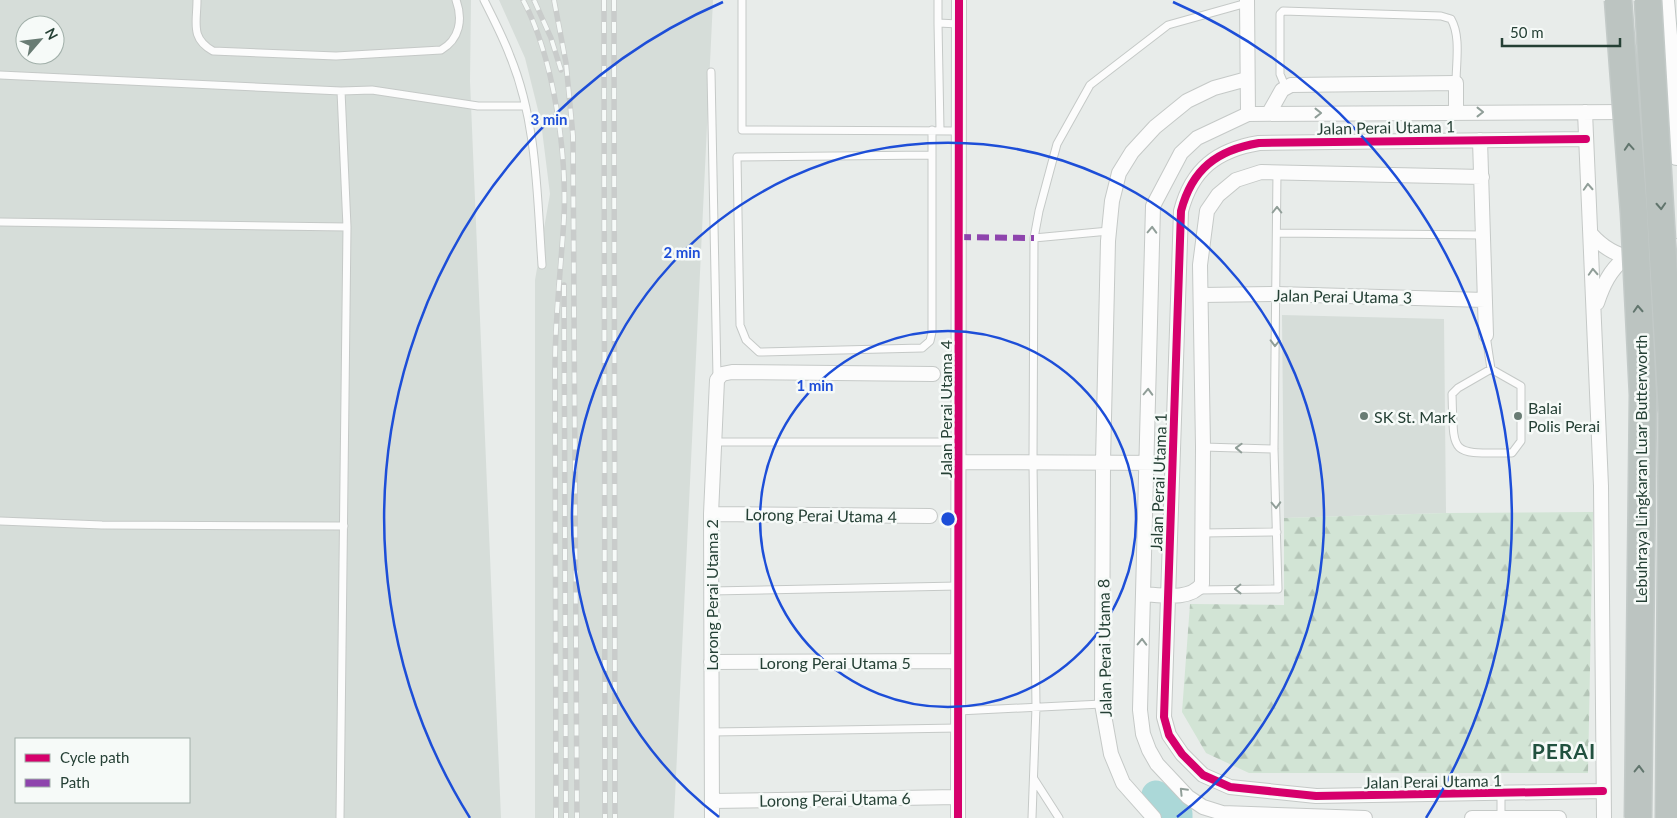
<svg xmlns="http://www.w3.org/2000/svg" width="1677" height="818" viewBox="0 0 1677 818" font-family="Lato,sans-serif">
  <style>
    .built { fill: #d6ddd9; fill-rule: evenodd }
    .forest { fill: url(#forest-firs) }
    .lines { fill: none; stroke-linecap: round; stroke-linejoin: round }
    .river { stroke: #abd8d8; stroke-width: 29 }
    .lane-casing { stroke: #c5c9c7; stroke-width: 9 }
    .street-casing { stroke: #c5c9c7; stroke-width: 16 }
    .secondary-casing { stroke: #c3c9c7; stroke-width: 22 }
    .lane { stroke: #fcfcfc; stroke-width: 7 }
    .street { stroke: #fcfcfc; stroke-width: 14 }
    .secondary { stroke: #fcfcfc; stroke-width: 20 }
    .rail-casing { stroke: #c9cccb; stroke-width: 5.5 }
    .rail { stroke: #f6faf8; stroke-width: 4; stroke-dasharray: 11; stroke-linecap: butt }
    .highway-bridge-casing { stroke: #c3cac8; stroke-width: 29; stroke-linecap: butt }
    .highway-bridge { stroke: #bcc4c1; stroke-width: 26 }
    .quiet { stroke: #8e44ad; stroke-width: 6; stroke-dasharray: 12 6; stroke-linecap: butt }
    .cycleway-casing { stroke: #f6faf8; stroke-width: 11 }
    .cycleway { stroke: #d6006c; stroke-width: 8 }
    .oneway { stroke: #909e98 }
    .oneway2 { stroke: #61756d }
    .ring { fill: none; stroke: #1d4ed8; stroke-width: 2.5 }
    .poi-dot { fill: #697c74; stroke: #f6faf8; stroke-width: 2 }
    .labels { text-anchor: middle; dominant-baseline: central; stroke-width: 5; stroke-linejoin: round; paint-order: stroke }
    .street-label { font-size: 16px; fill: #254035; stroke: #f6faf8 }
    .poi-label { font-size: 16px; fill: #254035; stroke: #f6faf8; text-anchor: start }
    .district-label { font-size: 21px; font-weight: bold; letter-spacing: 1px; fill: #21513f; stroke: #f6faf8 }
    .centre { fill: #1d4ed8; stroke: #f6faf8; stroke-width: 2.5 }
    .ring-label { font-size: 15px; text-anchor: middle; font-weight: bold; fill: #1d4ed8; stroke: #f6faf8; stroke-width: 5; stroke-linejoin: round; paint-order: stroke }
  </style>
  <defs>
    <pattern id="forest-firs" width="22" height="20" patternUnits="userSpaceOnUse" patternTransform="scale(1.25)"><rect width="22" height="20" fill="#d2e4d5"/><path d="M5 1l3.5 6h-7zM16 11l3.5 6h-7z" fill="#b4c5b7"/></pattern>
  </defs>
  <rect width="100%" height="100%" fill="#e8ecea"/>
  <path class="built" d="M0,0h471l-1,81 31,737h-501zM25,25h30v30h-30zM16,739h173v63h-173z
    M499,0h214l-39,818h-139v-538l15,-86 -9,-72 -16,-64z
    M1282,315l162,4 2,194 -162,5z"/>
  <path class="forest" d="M1593,512l-5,261h-339l-43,-20 -24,-41 8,-108 94,1v-87l162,-5z"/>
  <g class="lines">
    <path class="river" d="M1156,795l22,19v4"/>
    <defs>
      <path id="lane" d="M197,0c0,23 -7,38 16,51l123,5 105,-6c19,-11 22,-31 15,-50
        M484,0c9,18 19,37 26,56 27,65 27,139 32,209
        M742,0v130l216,1
        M938,0v23
        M711,72l6,305
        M0,75l341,16
        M1285,86l-5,-12v-60l3,-3 158,5 10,3c10,17 5,44 5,64
        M932,130v202l-2,9 -8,7 -163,4 -13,-12 -6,-15 -3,-168 195,-2
        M940,130l-2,-107 21,1
        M0,222l347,5
        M1277,233l207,2
        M1034,238l75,-7
        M1486,335l5,34
        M1491,369l30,17v55l-9,12c-63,0 -58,4 -60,-59l6,-6z
        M714,442h245
        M1203,447l71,2
        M0,521l102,4 242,1
        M1203,533l74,-1
        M1198,590l80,-1 -4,-140 3,-277
        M711,591l247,-5
        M958,711l144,-7
        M712,732l246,-4
        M1034,779l25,39
        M1501,793v25
        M340,818l7,-591 -6,-136 31,-1 106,16h47
        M1032,818l4,-111 -3,-244 1,-225 5,-27 18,-67 33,-59 78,-60 79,-22"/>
      <path id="street" d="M1247,0l1,114
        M1585,112l16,374 3,332
        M1269,113l13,-23 9,-5 165,-2v29
        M1586,139l-327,4c-42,7 -67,26 -78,68l-17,506 5,18 13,19 21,21 27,12 86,9 287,-5
        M1480,140l6,195
        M1591,234c21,24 59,36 86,12
        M1202,295l74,-1 209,6
        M1597,303c6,-18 13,-33 28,-45
        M959,462l213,1
        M711,514l219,2
        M1143,594c18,1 47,7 59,-10l1,-137 -3,-182 7,-54 11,-16 18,-15 25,-8 221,5
        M711,662l247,-1
        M712,801l246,-4
        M712,818l-1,-304 6,-134 5,-6 10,-2 201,2
        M958,818l1,-818
        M1154,818l-31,-35 -12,-29 -9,-50 1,-242 5,-221 4,-40 7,-28 13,-21 23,-25 32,-26 27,-13 33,-9
        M1365,818l-143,-5 -19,-6 -15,-10 -31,-33 -8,-14 -6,-16 -3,-24 13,-504 28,-53 16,-15 51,-24 383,-2
        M1472,818h87"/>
      <path id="secondary" d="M1664,0l13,155"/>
    </defs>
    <use href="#lane" class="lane-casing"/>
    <use href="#street" class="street-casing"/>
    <use href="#secondary" class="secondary-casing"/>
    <use href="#lane" class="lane"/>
    <use href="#street" class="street"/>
    <use href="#secondary" class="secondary"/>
    <defs>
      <path id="rail" d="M523,0c31,58 44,153 41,218 -3,50 -9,99 -9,149 0,150 1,301 1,451
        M534,0l17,38 10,32
        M554,0l12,63 7,73 4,682
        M604,0l1,818
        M614,0l1,818
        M564,285l2,533"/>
    </defs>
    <use href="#rail" class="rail-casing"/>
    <use href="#rail" class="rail"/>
    <defs>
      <path id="highway-bridge" d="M1618,0l16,213 9,182 -5,423
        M1648,0l24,413 -3,405"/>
    </defs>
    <use href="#highway-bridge" class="highway-bridge-casing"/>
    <use href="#highway-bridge" class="highway-bridge"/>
    <path class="quiet" d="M959,237l75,1"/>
    <defs>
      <path id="cycleway" d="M1586,139l-327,4c-42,7 -67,26 -78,68l-17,506 5,18 13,19 21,21 27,12 86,9 287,-5
        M958,818l1,-818"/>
    </defs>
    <use href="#cycleway" class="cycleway-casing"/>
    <use href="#cycleway" class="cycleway"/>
  </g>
  <defs><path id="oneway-chevron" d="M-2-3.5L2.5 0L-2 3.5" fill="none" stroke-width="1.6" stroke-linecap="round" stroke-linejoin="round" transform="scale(1.25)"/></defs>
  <g class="oneway">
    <use href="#oneway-chevron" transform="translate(1480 112)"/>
    <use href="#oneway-chevron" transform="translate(1318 113)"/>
    <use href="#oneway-chevron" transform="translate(1588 187) rotate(-93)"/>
    <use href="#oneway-chevron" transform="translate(1277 210) rotate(-90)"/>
    <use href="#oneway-chevron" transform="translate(1152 230) rotate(-88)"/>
    <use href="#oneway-chevron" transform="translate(1593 272) rotate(-93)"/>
    <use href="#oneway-chevron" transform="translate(1275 343) rotate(91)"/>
    <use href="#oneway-chevron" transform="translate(1148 392) rotate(-88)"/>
    <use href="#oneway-chevron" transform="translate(1239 448) rotate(-178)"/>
    <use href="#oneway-chevron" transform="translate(1276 505) rotate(88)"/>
    <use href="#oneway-chevron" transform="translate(1238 589) rotate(179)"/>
    <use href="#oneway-chevron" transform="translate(1142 642) rotate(-89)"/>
    <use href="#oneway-chevron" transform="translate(1183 791) rotate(-134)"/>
  </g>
  <g class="oneway2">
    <use href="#oneway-chevron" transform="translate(1629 147) rotate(-94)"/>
    <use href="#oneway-chevron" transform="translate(1661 206) rotate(87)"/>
    <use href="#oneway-chevron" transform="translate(1638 309) rotate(-93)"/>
    <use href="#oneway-chevron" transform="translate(1639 769) rotate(-89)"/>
  </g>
  <g class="ring">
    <circle cx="948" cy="519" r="188"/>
    <path d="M719 817A376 376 0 1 1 1177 817"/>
    <path d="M470 818A564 564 0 0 1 723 2M1173 2A564 564 0 0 1 1426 818"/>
  </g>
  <g class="poi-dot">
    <circle cx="1364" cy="416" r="5"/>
    <circle cx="1518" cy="416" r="5"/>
  </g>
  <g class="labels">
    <g class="street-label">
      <text transform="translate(1386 127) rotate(-1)">Jalan Perai Utama 1</text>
      <text transform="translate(1343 296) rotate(1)">Jalan Perai Utama 3</text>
      <text transform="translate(945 409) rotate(-90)">Jalan Perai Utama 4</text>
      <text transform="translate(1640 469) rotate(-90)">Lebuhraya Lingkaran Luar Butterworth</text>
      <text transform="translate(1158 482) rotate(-88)">Jalan Perai Utama 1</text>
      <text transform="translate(821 515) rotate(1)">Lorong Perai Utama 4</text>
      <text transform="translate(711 595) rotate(-90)">Lorong Perai Utama 2</text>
      <text transform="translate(1104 648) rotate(-91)">Jalan Perai Utama 8</text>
      <text x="835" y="662">Lorong Perai Utama 5</text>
      <text transform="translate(1433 781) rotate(-1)">Jalan Perai Utama 1</text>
      <text transform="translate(835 799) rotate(-1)">Lorong Perai Utama 6</text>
    </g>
    <g class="poi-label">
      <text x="1528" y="407">Balai<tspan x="1528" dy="18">Polis Perai</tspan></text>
      <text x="1374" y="416">SK St. Mark</text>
    </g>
    <g class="district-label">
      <text x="1564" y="750">PERAI</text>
    </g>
  </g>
  <circle cx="948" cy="519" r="8" class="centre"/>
  <g class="ring-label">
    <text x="549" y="125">3 min</text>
    <text x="682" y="258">2 min</text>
    <text x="815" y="391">1 min</text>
  </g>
  <rect x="15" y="738" width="175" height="65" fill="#f6faf8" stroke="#a2b0aa"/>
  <rect x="25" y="754" width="25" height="8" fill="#d6006c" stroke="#a2b0aa"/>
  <text x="60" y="763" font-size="15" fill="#254035">Cycle path</text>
  <rect x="25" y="779" width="25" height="8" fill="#8e44ad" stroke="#a2b0aa"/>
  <text x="60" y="788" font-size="15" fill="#254035">Path</text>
  <g transform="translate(40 40) rotate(62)"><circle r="24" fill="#f6faf8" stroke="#a2b0aa"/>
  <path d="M0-4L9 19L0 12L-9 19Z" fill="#697c74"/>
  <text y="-8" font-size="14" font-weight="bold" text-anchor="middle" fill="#254035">N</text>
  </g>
  <path d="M1502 38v8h118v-8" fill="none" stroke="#254035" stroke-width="2.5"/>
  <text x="1510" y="38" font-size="15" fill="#254035" stroke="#f6faf8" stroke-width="4" paint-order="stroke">50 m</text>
</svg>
